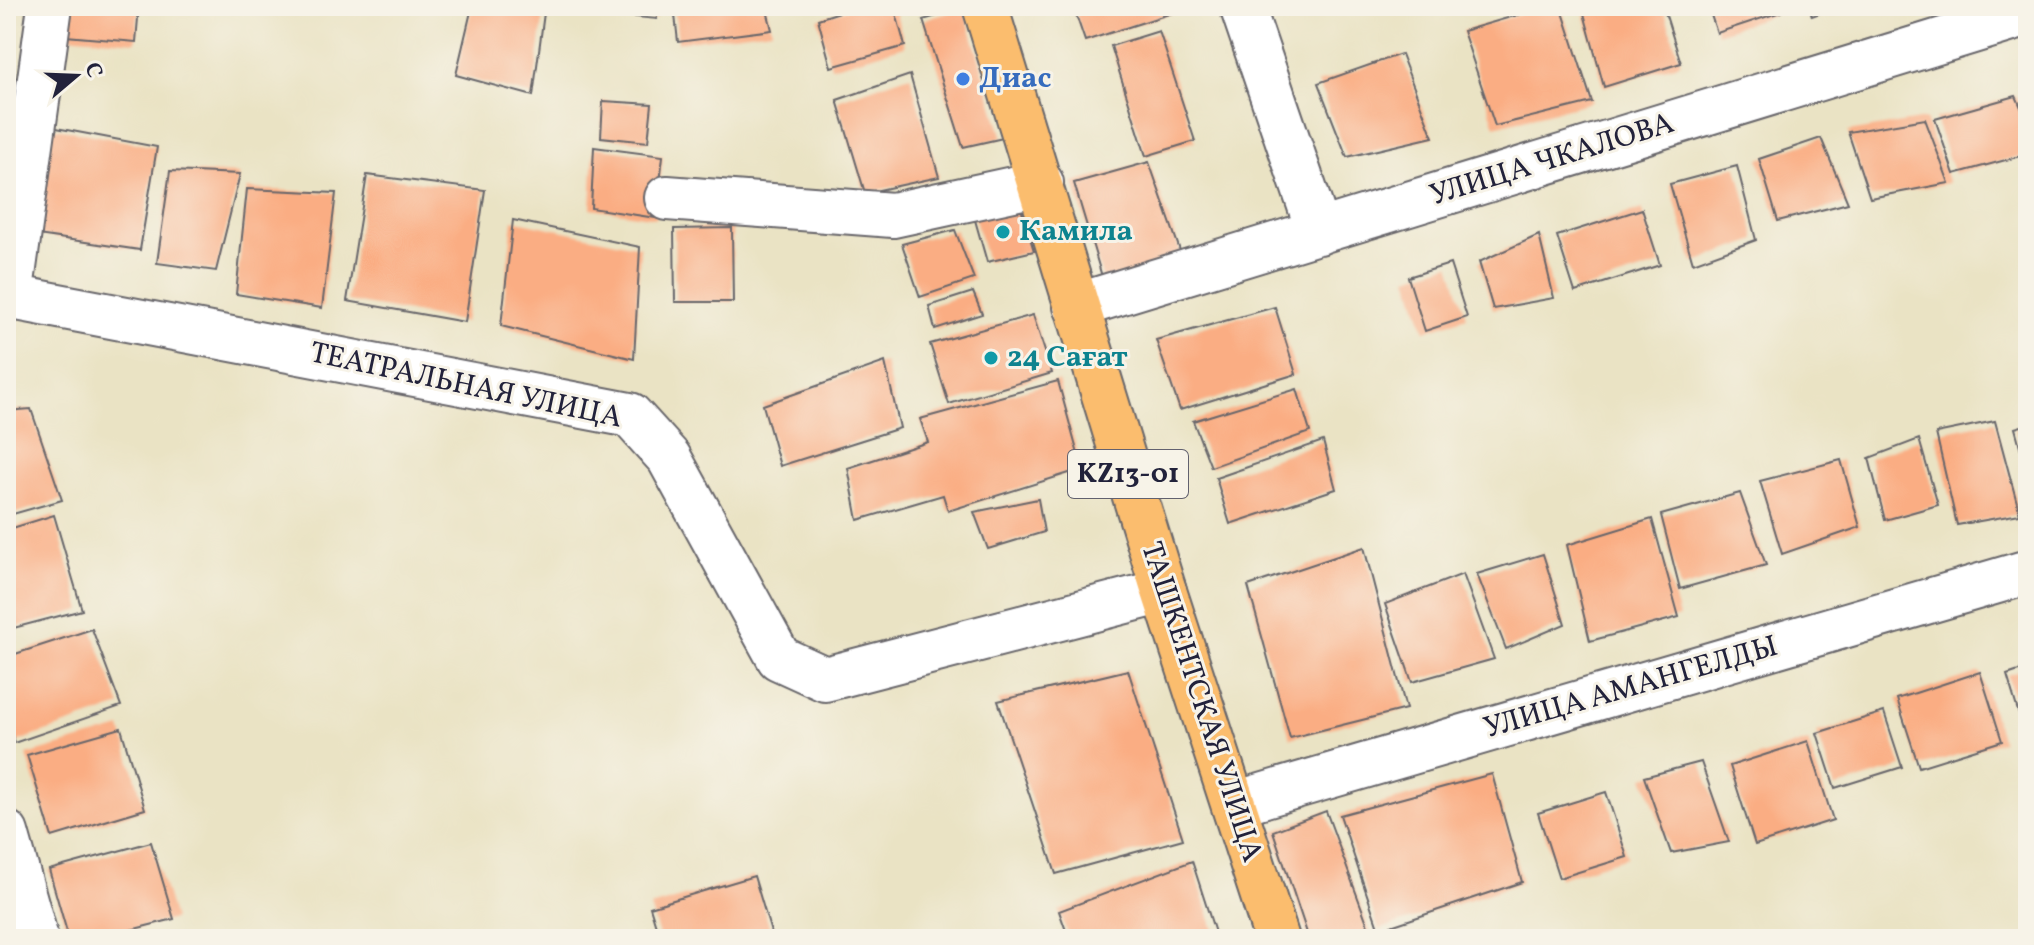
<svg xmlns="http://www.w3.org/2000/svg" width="2034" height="945" viewBox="0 0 2034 945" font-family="Vollkorn,serif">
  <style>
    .building { fill: #faad83 }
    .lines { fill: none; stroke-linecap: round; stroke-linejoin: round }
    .minor-casing { stroke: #68666b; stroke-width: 48 }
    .major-casing { stroke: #68666b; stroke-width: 48 }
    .minor { stroke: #fff; stroke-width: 44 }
    .major { stroke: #fbbd6e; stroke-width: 44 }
    .shop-dot { fill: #3f7fe0; stroke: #f7f3e8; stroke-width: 3 }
    .culture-dot { fill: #0f9aa8; stroke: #f7f3e8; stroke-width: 3 }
    .labels { text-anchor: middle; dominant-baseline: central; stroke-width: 6; stroke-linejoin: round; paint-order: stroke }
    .shield { fill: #f7f3e8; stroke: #62616f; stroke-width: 2 }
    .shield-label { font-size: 28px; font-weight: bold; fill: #22223b }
    .shop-label { font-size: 30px; font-weight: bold; fill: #366cbe; stroke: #f7f3e8; text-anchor: start }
    .street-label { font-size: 30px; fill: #22223b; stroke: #f7f3e8 }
    .culture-label { font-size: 30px; font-weight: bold; fill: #0d838f; stroke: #f7f3e8; text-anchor: start }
  </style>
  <rect width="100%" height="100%" fill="#f7f3e8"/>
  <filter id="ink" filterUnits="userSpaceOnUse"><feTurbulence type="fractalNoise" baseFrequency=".0125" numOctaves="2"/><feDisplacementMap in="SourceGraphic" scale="16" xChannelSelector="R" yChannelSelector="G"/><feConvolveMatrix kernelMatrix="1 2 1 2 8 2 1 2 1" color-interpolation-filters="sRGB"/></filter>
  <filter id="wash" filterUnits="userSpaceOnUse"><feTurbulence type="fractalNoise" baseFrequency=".006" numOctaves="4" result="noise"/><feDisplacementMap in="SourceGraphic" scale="32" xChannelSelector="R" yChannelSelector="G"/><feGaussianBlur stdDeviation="1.8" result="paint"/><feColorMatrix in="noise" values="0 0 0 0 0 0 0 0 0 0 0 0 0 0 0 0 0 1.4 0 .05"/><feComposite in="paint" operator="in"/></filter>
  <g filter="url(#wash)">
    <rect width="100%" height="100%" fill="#eae3c4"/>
    <g id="blocks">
      <path class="building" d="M68,6h71l-3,36 -70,-6z
        M585,6h71l1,13 -73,-7z
        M674,6h92l6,24 -94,12z
        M858,6h36l11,40 -74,21 -13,-48z
        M1073,6h100l2,6 -90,29z
        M1549,6h12l31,96 -97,24 -32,-95z
        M1582,6h81l18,57 -77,24z
        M1708,6h77l2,4 -70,23z
        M1809,6h30l-27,10z
        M472,7l72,6 -11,83 -77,-21z
        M964,8l39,130 -40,9 -40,-127z
        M1159,31l36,110 -49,15 -35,-110z
        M1401,54l32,83 -86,20 -29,-74z
        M910,75l29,102 -74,16 -28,-93z
        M2016,96l12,27v31l-74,20 -19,-55z
        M603,101l49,3 -4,38 -47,-5z
        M1925,119l24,64 -79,15 -22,-66z
        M51,127l106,20 -17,103 -116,-17z
        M1821,138l27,65 -70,18 -19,-62z
        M594,147l69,9 -7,62 -65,-10z
        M1149,162l35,100 -78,28 -32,-107z
        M1737,166l19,74 -63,23 -23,-79z
        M170,171l70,3 -24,97 -59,-8z
        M367,175l118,15 -20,132 -118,-21z
        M247,189l89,4 -14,115 -86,-14z
        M1019,202l15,49 -47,11 -14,-49z
        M1642,209l18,56 -85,27 -18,-56z
        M513,220l127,27 -6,112 -133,-33z
        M732,228l1,74h-58l-1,-73z
        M955,230l19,49 -54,18 -18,-53z
        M1539,235l15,63 -61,11 -14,-47z
        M1450,264l17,53 -42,14 -17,-54z
        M973,292l9,22 -47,15 -6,-23z
        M1275,307l21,67 -116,36 -24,-70z
        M1033,315l19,58 -103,31 -19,-60z
        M885,362l15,66 -120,38 -17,-61z
        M1058,381l24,88 -134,42 -5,-16 -85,25 -10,-52 80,-26 -8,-23z
        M1297,389l13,43 -99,35 -18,-46z
        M31,409l31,91 -56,16v-105z
        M1995,421l25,93 -63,11 -21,-92z
        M2028,424v48h-1l-12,-44z
        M1919,439l19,66 -53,15 -16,-62z
        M1323,441l13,48 -106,35 -14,-46z
        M1841,460l19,67 -78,27 -22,-73z
        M1740,493l26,72 -86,24 -19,-74z
        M1038,499l6,33 -56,17 -14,-37z
        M54,515l28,95 -76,20v-100z
        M1652,519l27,98 -89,24 -23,-96z
        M1364,547l42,162 -116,29 -42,-152z
        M1543,554l22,70 -59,25 -29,-75z
        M1463,574l31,85 -82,23 -27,-78z
        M92,629l29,77 -107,37 -8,-32v-54z
        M2028,668v72l-1,1 -20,-66z
        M1128,670l55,169 -127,35 -58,-173z
        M1980,672l22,69 -83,26 -22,-68z
        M1884,712l18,55 -67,21 -18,-55z
        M121,728l24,81 -93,28 -25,-82z
        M1808,741l25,79 -78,25 -25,-79z
        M1701,762l28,80 -58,11 -27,-76z
        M1492,774l30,108 -143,48 -39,-115z
        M1606,792l21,65 -68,21 -21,-65z
        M1326,811l47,128h-64l-36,-108z
        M151,842l23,77 -79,20h-26l-20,-69z
        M1192,861l25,78h-148l-10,-28z
        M754,876l19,63h-113l-10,-32z"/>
    </g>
  </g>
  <g filter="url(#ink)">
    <use href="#blocks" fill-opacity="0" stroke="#68666b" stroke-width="2"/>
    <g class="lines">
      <defs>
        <path id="minor" d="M1242,6l77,226
          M667,198l226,17 148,-32
          M6,296l624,119 39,43 110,200 46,21 339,-88
          M10,297l40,-291
          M1076,306l952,-292
          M1234,804l794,-232
          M6,833l30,106"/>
        <path id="major" d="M985,6l179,585 113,348"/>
      </defs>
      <use href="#minor" class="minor-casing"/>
      <use href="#major" class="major-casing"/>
      <use href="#minor" class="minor"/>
      <use href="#major" class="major"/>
    </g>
  </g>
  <circle class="shop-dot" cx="963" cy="79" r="8"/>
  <g class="culture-dot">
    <circle cx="1003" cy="232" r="8"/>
    <circle cx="991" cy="358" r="8"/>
  </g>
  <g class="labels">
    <rect class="shield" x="1068" y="450" width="120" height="48" rx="6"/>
    <g class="shield-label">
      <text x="1128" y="474">KZ13-01</text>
    </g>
    <g class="shop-label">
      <text x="979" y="79">Диас</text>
    </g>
    <g class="street-label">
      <text transform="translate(1552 160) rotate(-17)">УЛИЦА ЧКАЛОВА</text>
      <text transform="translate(466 386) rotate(12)">ТЕАТРАЛЬНАЯ УЛИЦА</text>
      <text transform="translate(1631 688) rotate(-16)">УЛИЦА АМАНГЕЛДЫ</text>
      <text transform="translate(1201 702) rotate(72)">ТАШКЕНТСКАЯ УЛИЦА</text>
    </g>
    <g class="culture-label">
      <text x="1019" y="232">Камила</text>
      <text x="1007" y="358">24 Сағат</text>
    </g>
  </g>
  <rect width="2034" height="945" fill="none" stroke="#f7f3e8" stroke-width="32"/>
  <g transform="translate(76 76) rotate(71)" stroke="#f7f3e8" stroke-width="6" paint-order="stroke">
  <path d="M0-6L14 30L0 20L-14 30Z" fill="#22223b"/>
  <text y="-12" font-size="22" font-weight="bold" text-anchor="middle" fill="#22223b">С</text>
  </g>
</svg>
